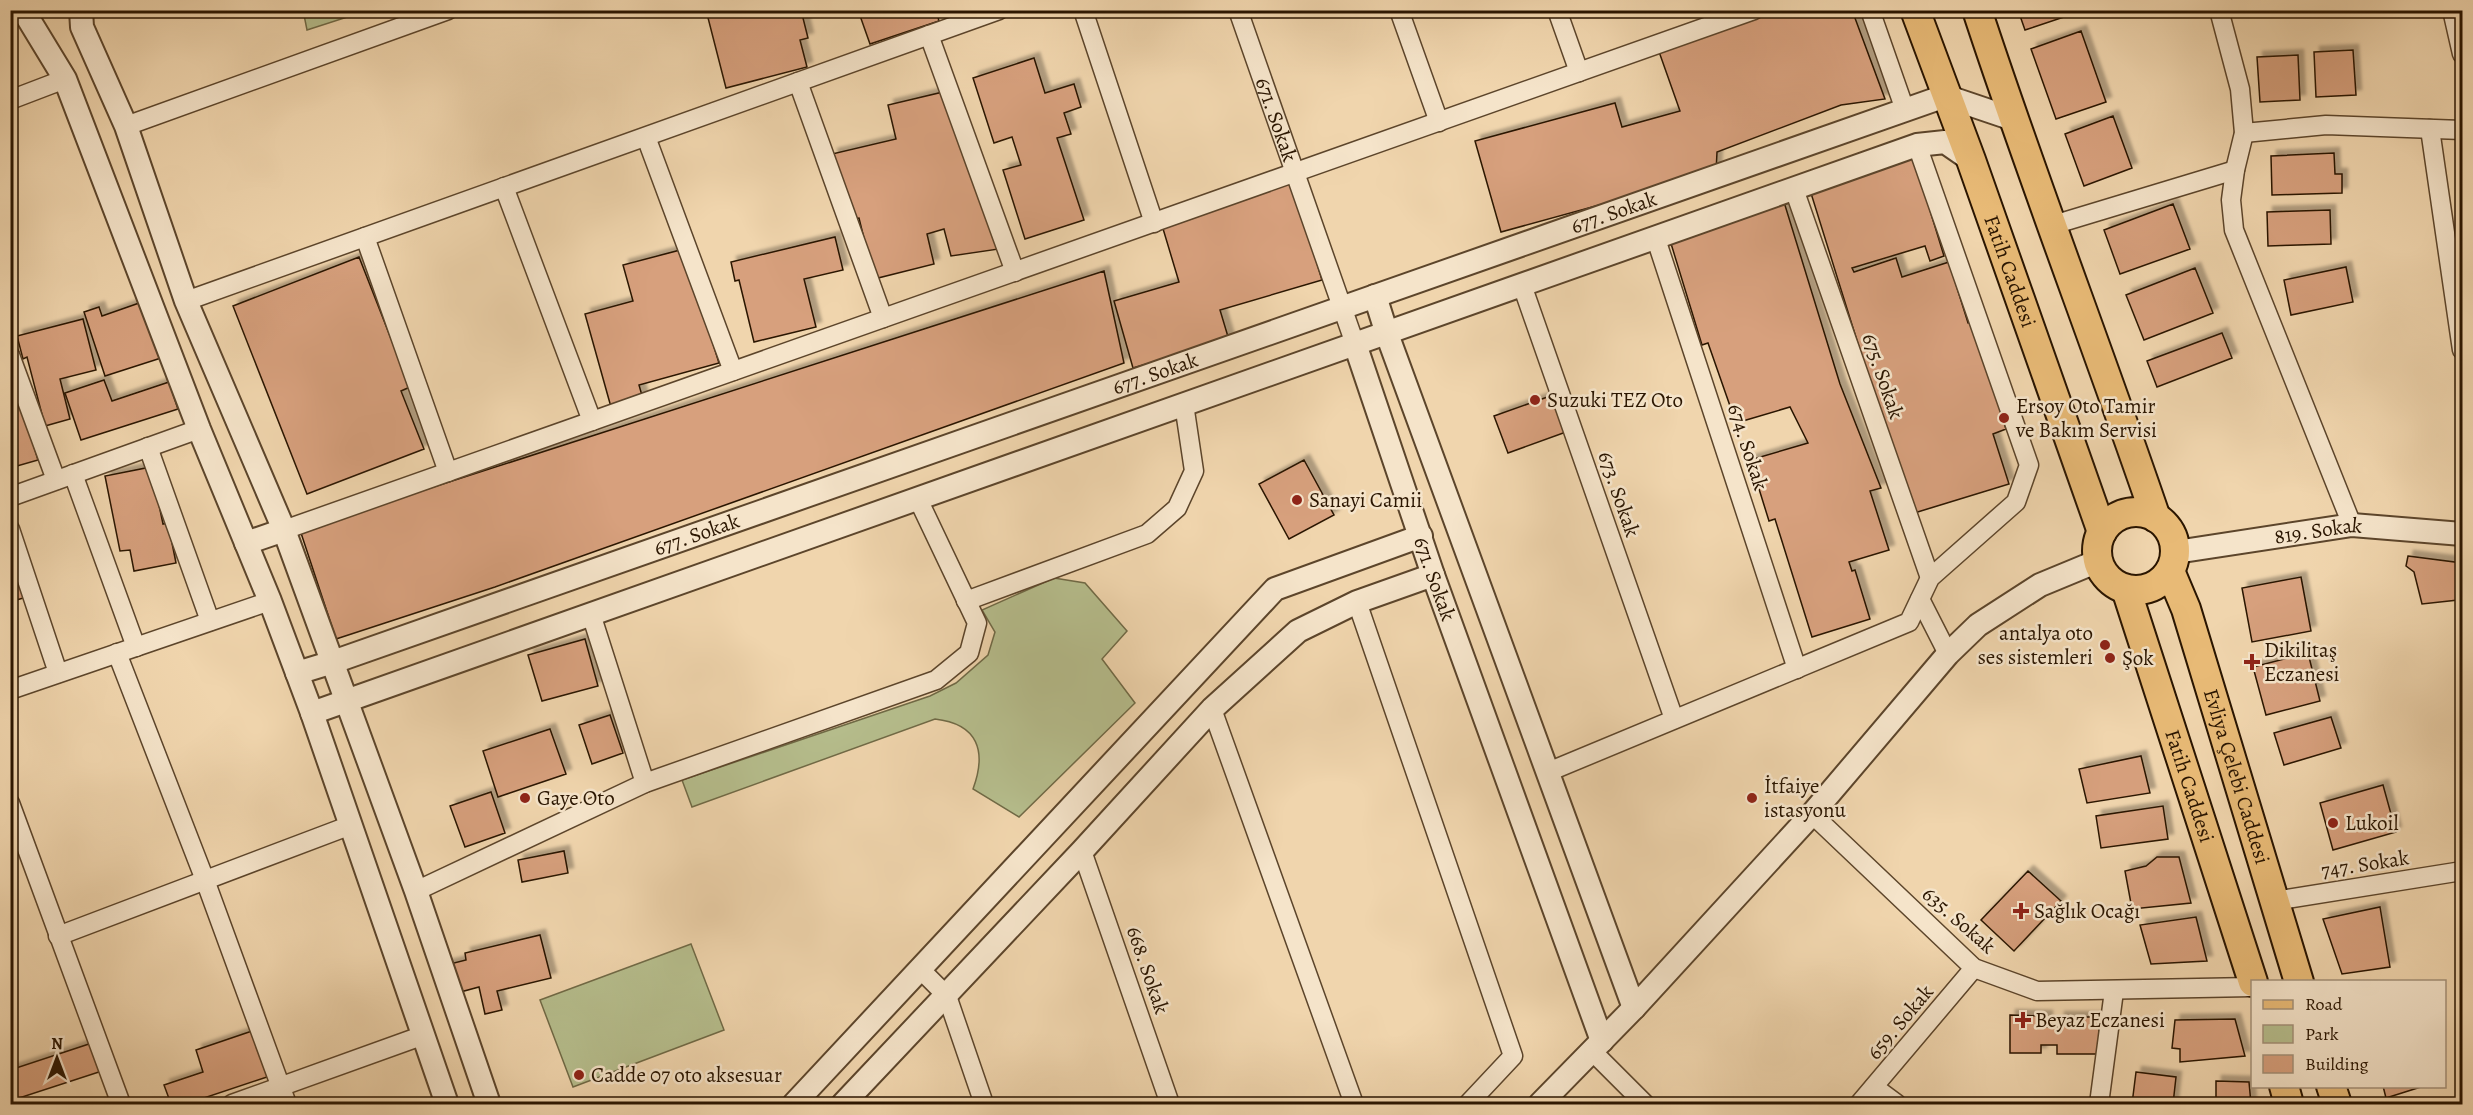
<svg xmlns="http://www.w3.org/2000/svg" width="2473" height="1115" viewBox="0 0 2473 1115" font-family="Alegreya,serif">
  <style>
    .green { fill: #b6be8d; stroke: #706a46; stroke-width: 1.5 }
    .building { fill: #d7a07d; stroke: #2a1500; stroke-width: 1.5; filter: url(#shadow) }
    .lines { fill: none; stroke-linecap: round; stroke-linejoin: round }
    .minor-casing { stroke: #5c452b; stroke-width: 21 }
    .tertiary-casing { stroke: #5c452b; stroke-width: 26 }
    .primary-casing { stroke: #2a1500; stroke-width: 32 }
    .minor { stroke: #f5e4ca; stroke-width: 18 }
    .tertiary { stroke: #f5e4ca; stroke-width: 22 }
    .primary { stroke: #e8ba76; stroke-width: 28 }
    .poi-dot { fill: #8f2418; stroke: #f5e4ca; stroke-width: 2 }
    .labels { text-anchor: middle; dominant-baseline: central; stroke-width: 5; stroke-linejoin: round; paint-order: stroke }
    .street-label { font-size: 21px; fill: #2a1500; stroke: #f5e4ca }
    .poi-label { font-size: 21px; fill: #2a1500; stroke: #f5e4ca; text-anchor: start }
  </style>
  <defs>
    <filter id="shadow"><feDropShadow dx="5.5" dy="-5.5" stdDeviation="1.5" flood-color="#0004"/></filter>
  </defs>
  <rect width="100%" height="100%" fill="#f0d5ad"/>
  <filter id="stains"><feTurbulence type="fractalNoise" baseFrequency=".00333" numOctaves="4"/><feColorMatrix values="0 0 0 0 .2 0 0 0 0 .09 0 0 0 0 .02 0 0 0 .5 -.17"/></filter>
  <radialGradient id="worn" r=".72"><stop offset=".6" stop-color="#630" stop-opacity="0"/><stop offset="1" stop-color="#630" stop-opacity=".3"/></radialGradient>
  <path class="green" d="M303,10h63v1l-59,19z
    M1054,578l31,5 42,48 -25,28 33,44 -116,114 -46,-28c14,-38 5,-65 -38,-70l-243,88 -10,-27 248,-84 26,-13 32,-28 7,-23 -13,-22z
    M691,944l33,86 -151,57 -33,-87z"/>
  <path class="building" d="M706,10h95l7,28 -8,2 7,27 -81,21z
    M858,10h78l3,11 -69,23z
    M1786,10h66l33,89 -44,6 -124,47 -1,21 -215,59 -26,-91 140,-38 7,24 58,-16 -23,-65z
    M2018,10h64v1l-57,19z
    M2081,31l25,71 -50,17 -25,-70z
    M2353,50l3,45 -40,2 -2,-45z
    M2298,55l2,45 -40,2 -3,-45z
    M1034,58l11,35 29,-9 7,23 -17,6 7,21 -14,4 27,82 -59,19 -22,-69 18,-5 -9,-28 -18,6 -21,-65z
    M943,92l56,157 -48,7 -7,-27 -17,5 7,30 -60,15 -15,-61 -11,2 -16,-66 64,-15 -8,-34z
    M2113,116l19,52 -48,18 -19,-52z
    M2334,153l1,21h7v19l-70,2 -1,-39z
    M1914,158l30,98 -14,5 -5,-15 -73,22 2,4 42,-14 6,19 47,-15 19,61 5,-1 33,107 -13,5 16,50 -98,30 -101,-324z
    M1293,183l29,97 -102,30 9,30 -96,28 -19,-67 65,-19 -18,-60z
    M1784,202l56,182 41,104 -11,3 19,59 -40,12 3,9 3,-1 15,49 -58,18 -37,-118 -6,2 -19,-61 58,-17 -18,-36 -54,16 -28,-80 -6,2 -33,-108z
    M2173,204l17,45 -70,25 -16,-44z
    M2330,210l1,34 -63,2 -1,-34z
    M835,237l8,33 -39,9 12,48 -62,15 -15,-62 -4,1 -4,-19z
    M684,249l35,114 -80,22 4,14 -32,8 -26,-93 48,-13 -10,-36z
    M359,257l51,130 -9,4 23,58 -117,45 -74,-188z
    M2346,267l7,35 -62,13 -7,-35z
    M2195,268l18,45 -69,27 -18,-45z
    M1104,271l20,92 -629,224 -159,52 -36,-109z
    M142,302l19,56 -56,18 -21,-64 15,-5 3,9z
    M83,319l13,51 -36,9 10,40 -25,7 -18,-69 -4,2 -6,-23z
    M2222,333l10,25 -75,29 -10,-26z
    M104,380l8,21 57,-19 9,27 -97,31 -16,-47z
    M18,392l20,68 -28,8v-74z
    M1553,395l13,37 -58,21 -14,-37z
    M1304,460l30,55 -45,24 -30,-55z
    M151,467l12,57 5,-1 8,40 -42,8 -4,-21 -10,1 -15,-75z
    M10,534l20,62 -20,6z
    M2408,556l54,7 -4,37 -36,4 -8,-32 -8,-6z
    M2301,577l10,54 -59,11 -10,-54z
    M585,639l13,47 -56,15 -14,-46z
    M2308,653l12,48 -54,14 -13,-48z
    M610,715l13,38 -31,11 -13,-39z
    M2331,717l10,31 -57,17 -10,-32z
    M550,729l16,45 -68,23 -15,-46z
    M2141,756l9,37 -63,10 -8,-34z
    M2383,785l13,47 -63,18 -13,-47z
    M491,792l14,41 -40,14 -15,-41z
    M2163,806l5,33 -67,9 -5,-32z
    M564,851l4,22 -46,9 -4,-22z
    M2157,857h22l12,46 -59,6 -7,-38 21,-5z
    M2028,871l33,30 -47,50 -33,-31z
    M2380,907l10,60 -48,7 -19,-55z
    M2196,917l11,44 -56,3 -11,-39z
    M540,935l11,43 -54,13 5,19 -17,4 -6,-27 -26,7 -7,-29 20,-5 -1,-7z
    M2010,1015l37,1v11h12v-10h40v37h-42v-9h-16v8h-31z
    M2235,1019l10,37 -65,6v-13l-8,-1 3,-28z
    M255,1030l15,46 -84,28h-15l-7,-19 39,-13 -7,-22z
    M95,1042l10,28 -95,31v-31z
    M2136,1072l40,5 -3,27h-41z
    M2216,1081l33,1 2,22h-35z
    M2383,1086h41l-38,12z"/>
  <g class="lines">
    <defs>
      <g id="minor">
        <path d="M1083,10l71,213"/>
        <path id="s1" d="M1238,10l117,334"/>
        <path d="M1399,10l40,112"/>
        <path d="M1557,10l22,62"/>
        <path d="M1870,10l35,100"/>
        <path d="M2219,10l21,79 4,44 -9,37 -4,30 3,30 118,295"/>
        <path d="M2452,10l10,44"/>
        <path d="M929,35l86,237"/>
        <path d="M798,82l85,236"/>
        <path d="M10,100l55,-21"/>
        <path d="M126,126l322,-116"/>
        <path d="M2430,129l32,221"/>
        <path d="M2244,133l82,-8 136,5"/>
        <path d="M646,137l87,234"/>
        <path d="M504,187l88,234"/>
        <path d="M1794,189l136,389"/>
        <path d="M2053,225l182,-55"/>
        <path d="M365,237l83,235"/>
        <path d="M1656,239l141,430"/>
        <path d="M1522,285l152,434"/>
        <path d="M186,301l813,-291"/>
        <path d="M10,355l46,125"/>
        <path d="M148,447l62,174"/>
        <path d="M73,474l63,173"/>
        <path d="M10,497l189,-68"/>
        <path d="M10,529l48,144"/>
        <path d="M284,530l1470,-520"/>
        <path d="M1920,599l28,55"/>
        <path d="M966,601l181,-67 30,-26 17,-37 -10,-67"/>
        <path d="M1357,602l156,454 -45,48"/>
        <path d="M591,614l54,169"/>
        <path d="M117,653l88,227 82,224"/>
        <path d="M10,690l260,-89"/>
        <path d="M1212,709l142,395"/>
        <path d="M1548,772l361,-150 21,-44 86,-76 13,-37 -112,-320"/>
        <path d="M10,803l111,301"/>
        <path d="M1812,814l162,154 63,23 215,-4"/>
        <path d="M1082,851l88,253"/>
        <path d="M416,891l229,-108 291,-103 33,-27 8,-30 -59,-124"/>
        <path d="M2274,901l188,-30"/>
        <path d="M58,936l293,-111"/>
        <path d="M919,968l28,28 37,108"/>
        <path d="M1592,1051l53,53"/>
        <path d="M1874,1087l23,17"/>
        <path d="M232,1104l192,-69"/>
        <path d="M1859,1104l115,-136"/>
        <path d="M2099,1104l15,-113"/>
      </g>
      <g id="tertiary">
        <path d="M23,10l42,69 134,350 71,172 42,112 135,391"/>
        <path d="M81,10l1,17 44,99 60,175 98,229 132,361 73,213"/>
        <path d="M1375,296l12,38 247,674"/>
        <path id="s2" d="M1355,344l78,231 169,466"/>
        <path d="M246,543l38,-13"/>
        <path id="s3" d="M2176,552l176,-27 110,9"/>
        <path id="s4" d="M297,673l36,-11 1612,-566 68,23"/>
        <path d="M312,713l1605,-568 28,-3 26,18"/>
        <path d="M794,1104l481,-515 146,-53"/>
        <path d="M843,1104l239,-253 130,-142 86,-78 59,-29 76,-27"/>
        <path d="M1540,1104l94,-96 178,-194 136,-160 30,-29 62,-40 58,-24"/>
      </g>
      <g id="primary">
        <path id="s5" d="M1915,10l56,150 131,372"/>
        <path d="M1977,10c56,171 121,338 179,508"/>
        <circle cx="2136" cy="551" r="39"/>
        <path id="s6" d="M2170,571l16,38 113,373"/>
        <path id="s7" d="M2126,589l127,393"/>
        <path d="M2284,1086l5,18"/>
        <path d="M2331,1086l6,18"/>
      </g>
    </defs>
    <use href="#minor" class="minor-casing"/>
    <use href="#tertiary" class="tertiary-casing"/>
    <use href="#primary" class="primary-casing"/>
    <use href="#minor" class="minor"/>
    <use href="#tertiary" class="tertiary"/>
    <use href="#primary" class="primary"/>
  </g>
  <g class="poi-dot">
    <circle cx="1535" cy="400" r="6"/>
    <circle cx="2004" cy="418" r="6"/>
    <circle cx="1297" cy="500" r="6"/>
    <circle cx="2105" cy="645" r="6"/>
    <circle cx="2110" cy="658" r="6"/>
    <path d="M2249 653h6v6h6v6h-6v6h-6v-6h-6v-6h6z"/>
    <circle cx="525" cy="798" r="6"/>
    <circle cx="1752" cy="798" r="6"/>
    <circle cx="2333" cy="823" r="6"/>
    <path d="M2018 902h6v6h6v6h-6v6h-6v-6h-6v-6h6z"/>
    <path d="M2020 1011h6v6h6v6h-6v6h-6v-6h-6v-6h6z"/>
    <circle cx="579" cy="1075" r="6"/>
  </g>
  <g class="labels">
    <g class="street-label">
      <text stroke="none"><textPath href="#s1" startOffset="116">671. Sokak</textPath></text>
      <text stroke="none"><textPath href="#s4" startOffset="1395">677. Sokak</textPath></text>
      <text stroke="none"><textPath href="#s5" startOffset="278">Fatih Caddesi</textPath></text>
      <text stroke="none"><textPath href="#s4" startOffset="909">677. Sokak</textPath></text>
      <text transform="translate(1883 376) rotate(71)">675. Sokak</text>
      <text transform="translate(1748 447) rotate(72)">674. Sokak</text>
      <text transform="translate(1619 494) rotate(71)">673. Sokak</text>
      <text stroke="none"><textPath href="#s3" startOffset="144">819. Sokak</textPath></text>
      <text stroke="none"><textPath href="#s4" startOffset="423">677. Sokak</textPath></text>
      <text stroke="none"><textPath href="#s2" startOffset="248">671. Sokak</textPath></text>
      <text stroke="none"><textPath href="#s6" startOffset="216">Evliya Çelebi Caddesi</textPath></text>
      <text stroke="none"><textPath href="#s7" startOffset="207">Fatih Caddesi</textPath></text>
      <text transform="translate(2365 864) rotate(-9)">747. Sokak</text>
      <text transform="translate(1959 920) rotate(41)">635. Sokak</text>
      <text transform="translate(1148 970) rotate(71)">668. Sokak</text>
      <text transform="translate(1900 1022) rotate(-50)">659. Sokak</text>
    </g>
    <g class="poi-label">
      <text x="1547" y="400">Suzuki TEZ Oto</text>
      <text x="2016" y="406">Ersoy Oto Tamir<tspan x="2016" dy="24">ve Bakım Servisi</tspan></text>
      <text x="1309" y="500">Sanayi Camii</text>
      <text x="2093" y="633" text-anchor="end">antalya oto<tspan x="2093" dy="24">ses sistemleri</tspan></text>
      <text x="2264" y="650">Dikilitaş<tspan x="2264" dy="24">Eczanesi</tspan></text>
      <text x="2122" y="658">Şok</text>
      <text x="1764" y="786">İtfaiye<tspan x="1764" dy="24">istasyonu</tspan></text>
      <text x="537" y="798">Gaye Oto</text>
      <text x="2345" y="823">Lukoil</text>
      <text x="2034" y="911">Sağlık Ocağı</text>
      <text x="2035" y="1020">Beyaz Eczanesi</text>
      <text x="591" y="1075">Cadde 07 oto aksesuar</text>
    </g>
  </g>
  <rect width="2473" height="1115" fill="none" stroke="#f0d5ad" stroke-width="36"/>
  <rect x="12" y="12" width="2449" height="1091" fill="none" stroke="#2a1500" stroke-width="3"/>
  <rect x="18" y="18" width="2437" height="1079" fill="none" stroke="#2a1500" stroke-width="1.5"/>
  <rect x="2251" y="980" width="195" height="108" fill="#f5e4ca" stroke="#a49179" stroke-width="1.5"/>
  <rect x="2263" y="1000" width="30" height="9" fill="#e8ba76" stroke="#a49179" stroke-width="1.5"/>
  <text x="2305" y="1010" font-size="18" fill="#2a1500">Road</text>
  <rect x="2263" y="1025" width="30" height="18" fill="#b6be8d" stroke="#a49179" stroke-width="1.5"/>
  <text x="2305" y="1040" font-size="18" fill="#2a1500">Park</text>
  <rect x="2263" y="1055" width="30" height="18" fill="#d7a07d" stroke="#a49179" stroke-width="1.5"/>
  <text x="2305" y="1070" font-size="18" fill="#2a1500">Building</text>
  <g transform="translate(57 1058)" stroke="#f5e4ca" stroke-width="4.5" paint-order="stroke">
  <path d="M0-4.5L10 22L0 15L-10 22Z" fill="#2a1500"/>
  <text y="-9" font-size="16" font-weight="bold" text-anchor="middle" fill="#2a1500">N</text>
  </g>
  <rect width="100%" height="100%" filter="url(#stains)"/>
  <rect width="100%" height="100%" fill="url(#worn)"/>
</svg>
